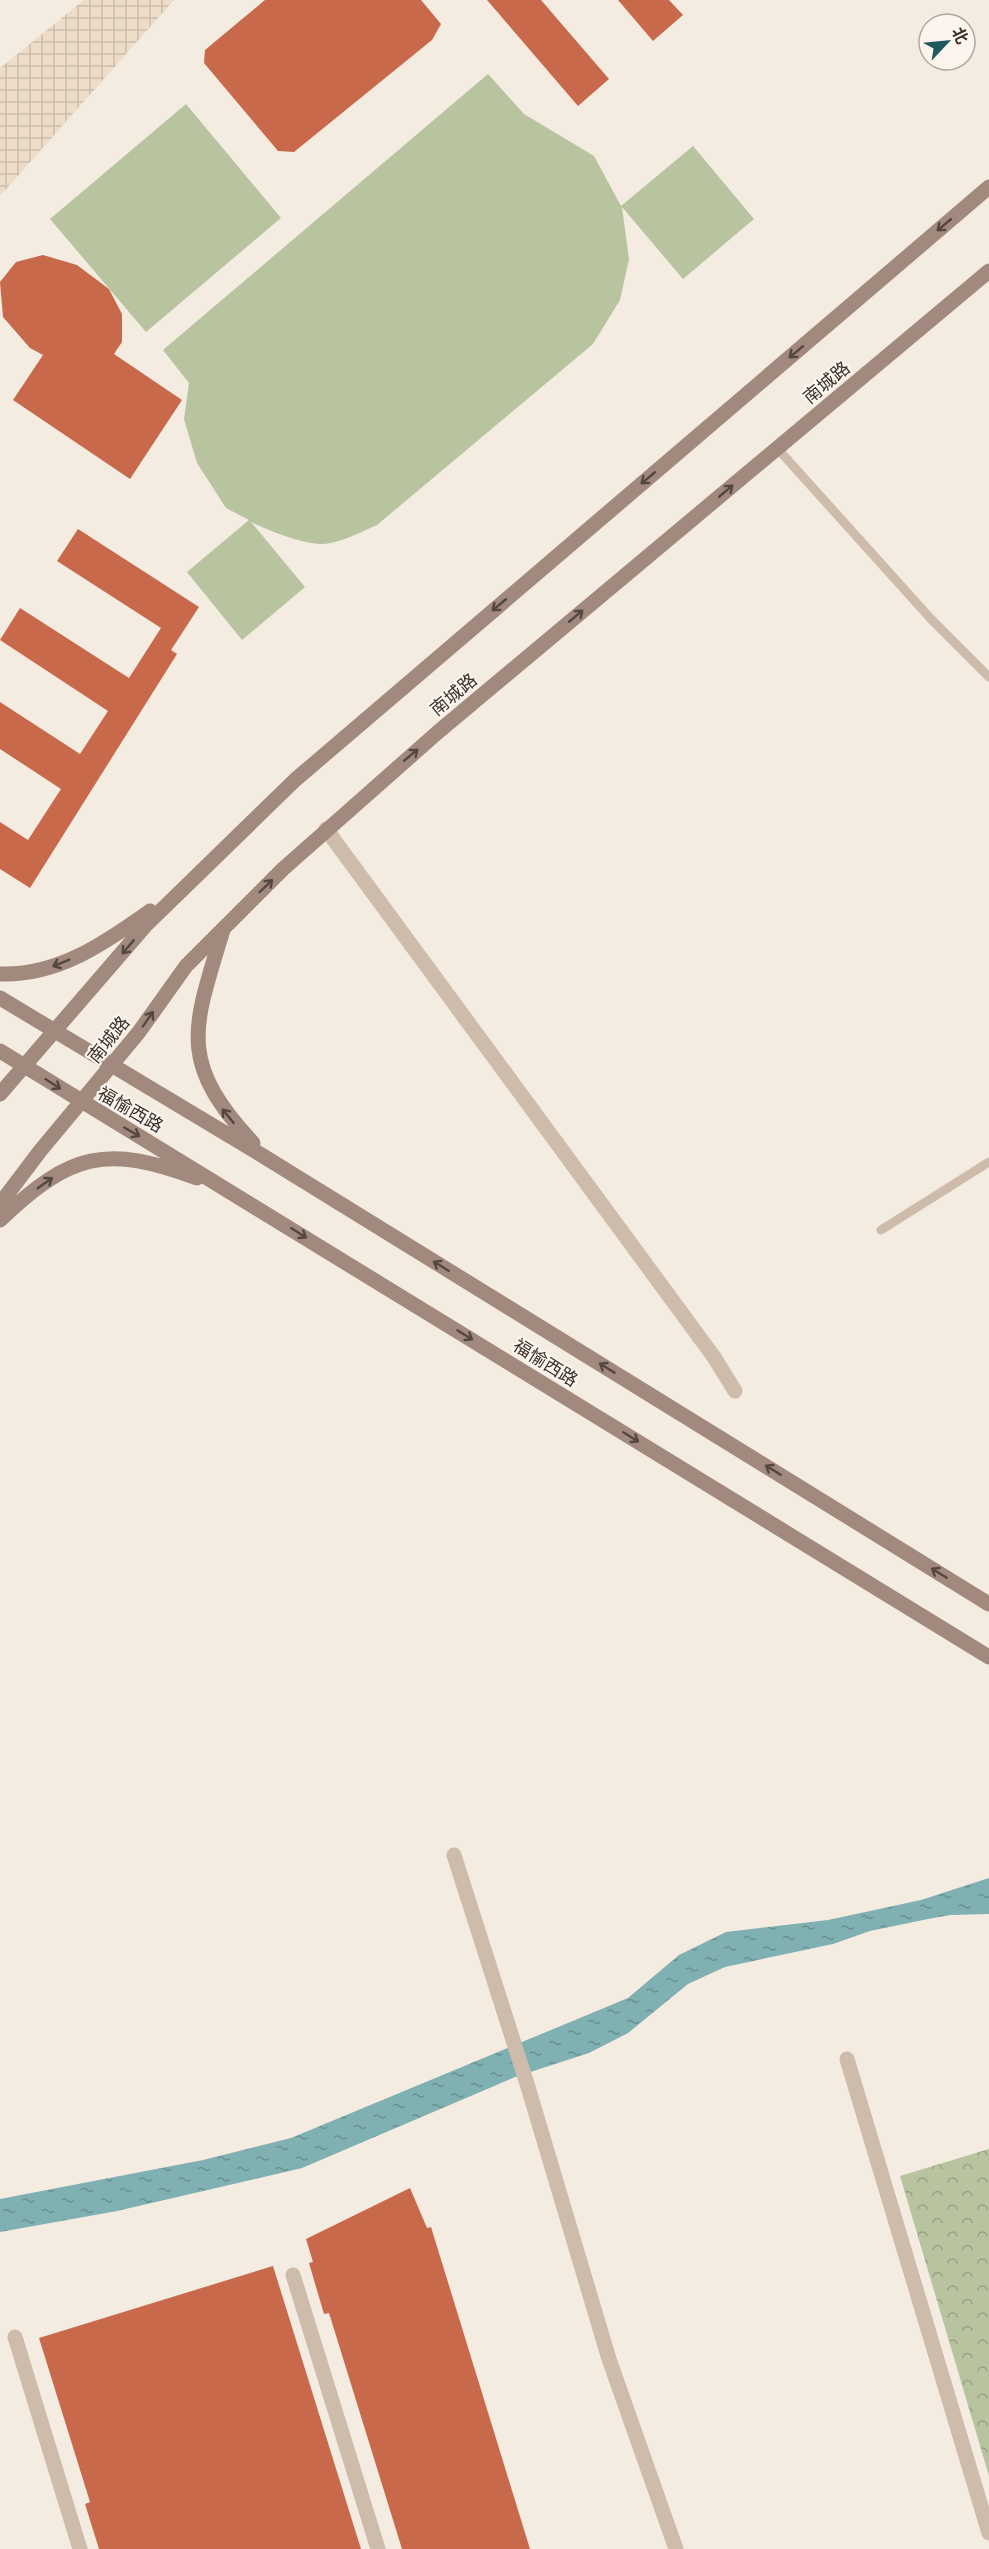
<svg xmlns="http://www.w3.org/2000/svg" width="989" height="2549" viewBox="0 0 989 2549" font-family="'Golos Text','Noto Sans SC',sans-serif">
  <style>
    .green { fill: #b8c4a0 }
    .park { fill: url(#park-crowns) }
    .plaza { fill: url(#plaza-grid) }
    .water { fill: url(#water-ripples) }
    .building { fill: #c8694b }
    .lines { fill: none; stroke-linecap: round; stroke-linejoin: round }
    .lane { stroke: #cdbbac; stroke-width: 9 }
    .street { stroke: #cdbbac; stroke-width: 15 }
    .secondary { stroke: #a18a7d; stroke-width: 15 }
    .oneway { stroke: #544640 }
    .labels { text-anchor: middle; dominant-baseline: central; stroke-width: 4.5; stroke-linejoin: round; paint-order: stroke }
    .street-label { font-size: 18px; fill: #3b302b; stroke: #fbf5ee }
  </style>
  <defs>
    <pattern id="park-crowns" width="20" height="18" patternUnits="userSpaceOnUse" patternTransform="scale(1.5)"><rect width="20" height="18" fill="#b8c4a0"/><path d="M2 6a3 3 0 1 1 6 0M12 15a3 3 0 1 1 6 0" fill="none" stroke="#97a083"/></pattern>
    <pattern id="plaza-grid" width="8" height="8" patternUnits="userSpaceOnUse" patternTransform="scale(1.5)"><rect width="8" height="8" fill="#ecdcc8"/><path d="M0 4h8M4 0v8" fill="none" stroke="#cbbdac"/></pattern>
    <pattern id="water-ripples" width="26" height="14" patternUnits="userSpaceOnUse" patternTransform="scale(1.5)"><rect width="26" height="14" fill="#7fb0b2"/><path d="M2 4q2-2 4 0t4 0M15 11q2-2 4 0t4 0" fill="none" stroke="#699091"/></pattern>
  </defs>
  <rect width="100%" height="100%" fill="#f4ebe1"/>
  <path class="green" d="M488,74l36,40 70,42 27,50 72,-60 61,73 -71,60 -61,-72 7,52 -9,41 -27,44 -216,181c-16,7 -40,20 -58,19 -22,-2 -49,-13 -68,-22l54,65 -63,53 -55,-68 62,-52 -23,-12 -29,-45 -13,-44 5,-36 -26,-33z
    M186,104l95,114 -135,114 -96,-113z"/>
  <path class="park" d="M989,2149v327l-89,-300z"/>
  <path class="plaza" d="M84,0h90l-174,196v-128z"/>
  <path class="water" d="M989,1878v36l-39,1 -22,4 -58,12 -37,13 -108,23 -37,17 -60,49 -39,20 -74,24 -213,91 -185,43 -117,21v-33l203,-39 88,-22 337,-140 51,-43 47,-23 102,-12 93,-20z"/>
  <path class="building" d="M265,0h156l20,24 -9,16 -138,112 -16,-1 -74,-88 1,-13z
    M487,0h54l68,79 -31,27z
    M618,0h51l14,15 -30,26z
    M43,255l34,10 32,24 13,25v28l-8,12 68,46 -52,79 -117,-79 30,-45 -13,-7 -27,-31 -3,-35 16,-20z
    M78,529l121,78 -28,43 6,4 -147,234 -30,-19v-47l28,18 33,-51 -61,-40v-47l80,52 28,-43 -108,-71 20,-32 109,70 32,-50 -104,-67z
    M410,2188l17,40 4,-1 99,322h-128l-73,-236 -5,1 -15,-51 4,-1 -7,-23z
    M273,2266l88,283h-262l-14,-45 5,-2 -51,-164z"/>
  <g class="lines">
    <path class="lane" d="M777,448l154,171 58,58
      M881,1230l108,-68"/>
    <path class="street" d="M326,829l388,528 21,34
      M454,1855l74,232 81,272 67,190
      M847,2059l142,474
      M293,2275l85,274
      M15,2337l65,212"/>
    <path class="secondary" d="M223,930c-30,99 -46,131 30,213
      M0,974c58,2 105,-31 150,-63
      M0,998l255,153 734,453
      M0,1051l989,606
      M0,1094l145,-168 150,-146 694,-593
      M0,1204l40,-53 99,-119 47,-66 97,-97 155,-137 551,-461
      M0,1220c70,-67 106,-76 197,-42"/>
  </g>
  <defs><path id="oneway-shaft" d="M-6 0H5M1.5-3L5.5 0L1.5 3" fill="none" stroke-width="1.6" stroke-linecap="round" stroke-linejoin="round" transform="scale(1.5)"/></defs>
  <g class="oneway">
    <use href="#oneway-shaft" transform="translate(944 225) rotate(140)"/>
    <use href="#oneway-shaft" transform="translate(796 352) rotate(140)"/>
    <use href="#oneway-shaft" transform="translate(648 478) rotate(140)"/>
    <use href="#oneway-shaft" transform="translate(726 491) rotate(-40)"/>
    <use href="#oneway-shaft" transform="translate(499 605) rotate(140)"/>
    <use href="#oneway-shaft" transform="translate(576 616) rotate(-40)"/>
    <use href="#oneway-shaft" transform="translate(411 755) rotate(-40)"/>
    <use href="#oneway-shaft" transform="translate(266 886) rotate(-44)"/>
    <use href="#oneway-shaft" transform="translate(128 947) rotate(130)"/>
    <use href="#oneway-shaft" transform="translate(61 963) rotate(158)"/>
    <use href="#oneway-shaft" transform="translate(148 1019) rotate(-55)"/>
    <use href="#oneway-shaft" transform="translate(53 1084) rotate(33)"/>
    <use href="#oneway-shaft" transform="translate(228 1116) rotate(-129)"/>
    <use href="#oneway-shaft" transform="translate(132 1132) rotate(30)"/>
    <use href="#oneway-shaft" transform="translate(45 1183) rotate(-35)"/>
    <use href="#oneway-shaft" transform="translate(299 1233) rotate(32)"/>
    <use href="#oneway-shaft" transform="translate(441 1266) rotate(-148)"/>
    <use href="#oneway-shaft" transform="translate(465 1335) rotate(32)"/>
    <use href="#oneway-shaft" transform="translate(607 1368) rotate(-148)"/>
    <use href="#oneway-shaft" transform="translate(631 1437) rotate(32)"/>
    <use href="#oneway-shaft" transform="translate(773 1470) rotate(-148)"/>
    <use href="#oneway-shaft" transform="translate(939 1573) rotate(-148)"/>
  </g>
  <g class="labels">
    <g class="street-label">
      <text transform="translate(826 382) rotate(-40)">南城路</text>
      <text transform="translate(453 694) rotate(-40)">南城路</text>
      <text transform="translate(108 1039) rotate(-51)">南城路</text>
      <text transform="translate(131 1109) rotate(30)">福愉西路</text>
      <text transform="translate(546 1362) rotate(32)">福愉西路</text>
    </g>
  </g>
  <g transform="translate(947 42) rotate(64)"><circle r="28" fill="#fbf5ee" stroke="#aea6a0" stroke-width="1.5"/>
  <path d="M0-4.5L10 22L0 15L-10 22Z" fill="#1f5a5e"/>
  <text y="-9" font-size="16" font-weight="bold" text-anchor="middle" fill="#3b302b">北</text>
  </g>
</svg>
